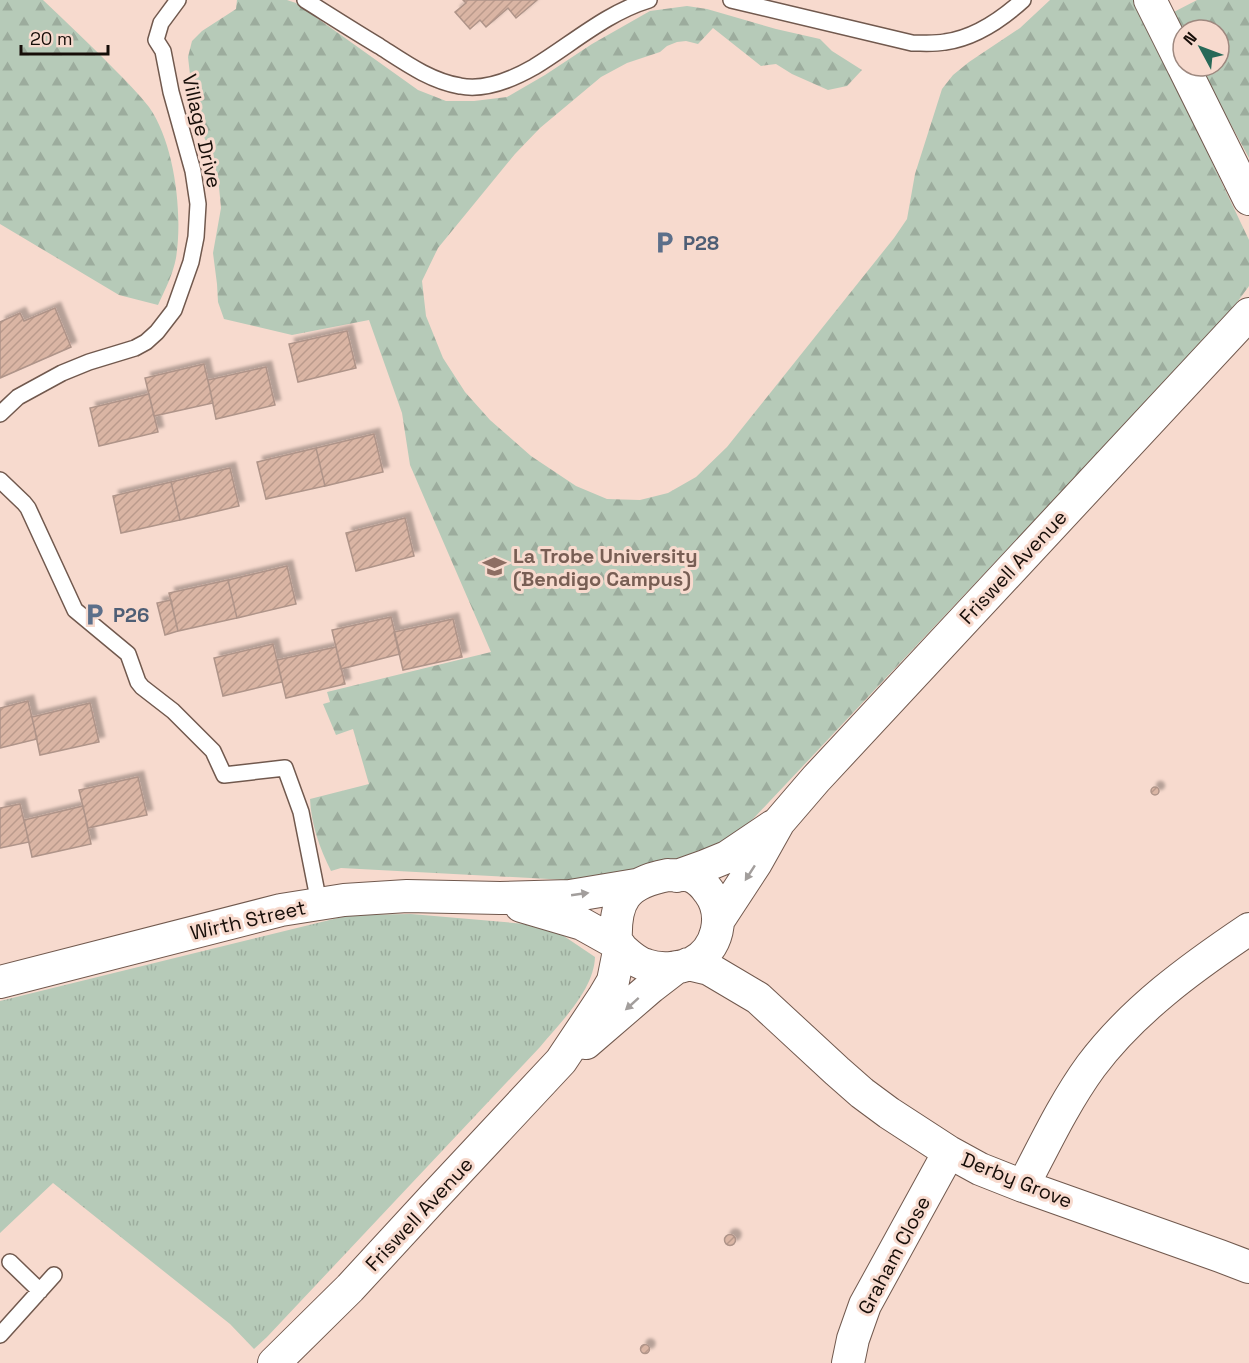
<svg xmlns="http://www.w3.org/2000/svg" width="1249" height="1363" viewBox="0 0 1249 1363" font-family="'Space Grotesk',sans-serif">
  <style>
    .grass { fill: url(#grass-tufts) }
    .forest { fill: url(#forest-firs) }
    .building { fill: url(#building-hatch); stroke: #af9489; stroke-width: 1.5; filter: url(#shadow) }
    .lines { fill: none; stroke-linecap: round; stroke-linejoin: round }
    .service-casing { stroke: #71594e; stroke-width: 18 }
    .minor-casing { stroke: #71594e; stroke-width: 34 }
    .service { stroke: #fff; stroke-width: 15 }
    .minor { stroke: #fff; stroke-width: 32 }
    .oneway { fill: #a29e9c }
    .labels { text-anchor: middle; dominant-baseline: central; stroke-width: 6; stroke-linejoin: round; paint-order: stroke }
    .street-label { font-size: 20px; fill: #160d08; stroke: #f7dace }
    .service-label { font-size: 20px; font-weight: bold; fill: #4e5e75; stroke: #f7dace; text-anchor: start }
    .education-label { font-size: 20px; font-weight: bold; fill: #785e54; stroke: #f7dace; text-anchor: start }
  </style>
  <defs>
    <pattern id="grass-tufts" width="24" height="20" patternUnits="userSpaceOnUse" patternTransform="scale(1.5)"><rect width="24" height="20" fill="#b6cab8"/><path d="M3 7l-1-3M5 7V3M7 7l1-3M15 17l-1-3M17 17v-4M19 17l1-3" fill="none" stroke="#9cac9d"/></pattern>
    <pattern id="forest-firs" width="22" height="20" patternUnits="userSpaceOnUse" patternTransform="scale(1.5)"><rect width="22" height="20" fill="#b6cab8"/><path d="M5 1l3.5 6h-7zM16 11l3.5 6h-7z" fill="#9cac9d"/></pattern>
    <pattern id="building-hatch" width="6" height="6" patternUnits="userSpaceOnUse" patternTransform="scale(1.5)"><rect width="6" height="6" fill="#dab5a4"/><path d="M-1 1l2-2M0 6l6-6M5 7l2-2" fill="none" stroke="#ba9a8c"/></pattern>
    <filter id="shadow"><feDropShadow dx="5.5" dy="-5.5" stdDeviation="1.5" flood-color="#0004"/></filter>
  </defs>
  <rect width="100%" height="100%" fill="#f7dace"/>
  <path class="grass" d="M411,914l138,12 46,31c-1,33 -35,66 -55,90l-273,290 -13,12 -24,-25 -177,-141 -53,50v-232l350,-86z"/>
  <path class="forest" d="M0,0h43c24,23 49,46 72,70 12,12 24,24 34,37 26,37 34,107 27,151 -3,16 -11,32 -18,47l-39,-10 -119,-71z
    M237,0h50l9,3 122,87 28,11h28l33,-4 38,-22 47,-31 58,-33 37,-5 20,3 69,20 44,10 12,12 30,19 -15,16 -19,4 -36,-16 -16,-10 -15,2 -48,-38 -15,16 -12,-3 -9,1 -10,4 -7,6 -33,11 -26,14 -61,51 -25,26 -77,94 -16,33 4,35 17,42 22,34 25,28 41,36 45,30 31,13 33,1 28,-7 28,-16 31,-30 167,-209 13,-19 8,-45 27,-85 11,-14 16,-13 51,-34 30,-28h85l114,240v46l-22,30 -474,503 -24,19 -24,14 -28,10 -63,13 -47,5 -226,-12 -10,3c-11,-22 -20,-47 -21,-72l59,-15 -16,-55 -17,6 -13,-31 7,-2 -3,-10 164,-40 -81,-187 -8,-52 -33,-93 -77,15 -68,-16 -6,-17 -1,-18 -4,-31 8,-45 -2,-21 -4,-21 -21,-56 -6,-53 4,-16 10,-10 34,-22z
    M1197,0h52v158l-50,-92h20v-36h-36v7l-13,-23z"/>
  <path class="building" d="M463,0h74l-21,18 -8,-10 -22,19 -6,-7 -10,9 -15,-17 11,-9z
    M55,308l16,39 -71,31v-56l20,-9 4,8z
    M347,331l9,37 -58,14 -9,-38z
    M204,364l9,39 -59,13 -9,-38z
    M266,367l9,38 -59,14 -8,-39z
    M149,394l9,38 -59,14 -9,-38z
    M374,434l9,38 -58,14 -9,-38z
    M316,448l9,38 -59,13 -9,-37z
    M230,468l9,38 -59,14 -9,-38z
    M171,482l9,38 -59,13 -8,-37z
    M405,518l9,38 -58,15 -10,-38z
    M287,566l9,38 -59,14 -9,-38z
    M228,580l9,38 -59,13 -9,-38z
    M171,600l7,31 -13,4 -8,-32z
    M391,617l9,37 -59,15 -9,-39z
    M453,619l9,38 -59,13 -9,-38z
    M273,644l9,38 -59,14 -9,-38z
    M336,647l9,37 -59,14 -9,-38z
    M28,701l9,38 -37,9v-40z
    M90,703l9,39 -59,13 -8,-38z
    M138,777l9,38 -59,13 -9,-38z
    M1151 791a4 4 0 1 1 8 0a4 4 0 1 1-8 0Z
    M20,804l9,38 -29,6v-40z
    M83,806l8,38 -59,13 -8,-37z
    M724.5 1240a5.5 5.5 0 1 1 11 0a5.5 5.5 0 1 1-11 0Z
    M640.5 1349a4.5 4.5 0 1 1 9 0a4.5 4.5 0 1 1-9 0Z"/>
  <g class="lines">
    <defs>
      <path id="service" d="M305,0c24,15 49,31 74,46 25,16 51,35 81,40 25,5 53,-7 74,-19 38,-23 72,-54 115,-67
        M731,0l181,43c11,0 22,1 33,-1 29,-4 57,-23 78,-42
        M0,414l18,-17 44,-24 27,-11 46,-14 11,-6 11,-10 17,-22 17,-48 5,-25 2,-33 -5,-33 -22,-79 -8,-41 -7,-11 5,-17 17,-23
        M0,480l24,23 4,5 47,102 53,44 10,28 4,5 31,24 40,40 11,24 61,-7 16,44 18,91
        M10,1262l30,29
        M0,1335l54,-60"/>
      <path id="minor" d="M1150,0l33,66
        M1183,66l66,133
        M668,875c7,1 17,-1 23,1 7,3 14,10 18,16 17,23 9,58 -17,71 -14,6 -33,7 -46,2 -11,-3 -22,-14 -30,-22 -2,-43 9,-60 52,-68z
        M677,876l28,-10 22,-9 46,-31
        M521,906l61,18 34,19
        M718,921l38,-58 23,-41 37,-43 433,-465
        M688,964l21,5 49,29 79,73 25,22 27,20 60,39 31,17 43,17 197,70 29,11
        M0,982l281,-72 63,-10 63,-4 93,2 70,-2 66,-11
        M586,1043l65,-56 26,-20
        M1023,1186c21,-40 41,-83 68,-120 42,-56 100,-98 158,-137
        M274,1363l76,-75 82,-89 129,-138 42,-63 10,-17 7,-35
        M848,1363l5,-24 12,-34 84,-153"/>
    </defs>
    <use href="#service" class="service-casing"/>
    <use href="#minor" class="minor-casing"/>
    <use href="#service" class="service"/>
    <use href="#minor" class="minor"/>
  </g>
  <defs><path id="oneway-solid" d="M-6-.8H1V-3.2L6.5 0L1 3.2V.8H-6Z" transform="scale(1.5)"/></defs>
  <g class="oneway">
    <use href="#oneway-solid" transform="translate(750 873) rotate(123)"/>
    <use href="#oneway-solid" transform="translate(580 894) rotate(-8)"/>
    <use href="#oneway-solid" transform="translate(632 1004) rotate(138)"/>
  </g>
  <defs>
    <symbol id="parking-bare" viewBox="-9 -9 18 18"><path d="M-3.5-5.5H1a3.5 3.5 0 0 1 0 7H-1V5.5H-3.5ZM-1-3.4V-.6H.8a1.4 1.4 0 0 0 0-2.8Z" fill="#5c6f8a" stroke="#f7dace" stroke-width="2.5" paint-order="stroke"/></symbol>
    <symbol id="university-bare" viewBox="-9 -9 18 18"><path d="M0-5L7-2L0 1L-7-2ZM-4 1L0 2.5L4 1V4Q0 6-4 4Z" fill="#8d6e63" stroke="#f7dace" stroke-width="2.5" paint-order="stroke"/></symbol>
  </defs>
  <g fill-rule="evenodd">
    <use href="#parking-bare" x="648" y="226" width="33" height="33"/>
    <use href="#university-bare" x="478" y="550" width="33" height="33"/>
    <use href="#parking-bare" x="78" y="598" width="33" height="33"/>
  </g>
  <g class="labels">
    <g class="street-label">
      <text transform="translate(202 131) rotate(77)">Village Drive</text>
      <text transform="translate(1013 567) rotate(-47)">Friswell Avenue</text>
      <text transform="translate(248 920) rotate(-13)">Wirth Street</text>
      <text transform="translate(1017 1180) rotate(22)">Derby Grove</text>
      <text transform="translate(419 1214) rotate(-47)">Friswell Avenue</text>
      <text transform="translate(894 1255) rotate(-62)">Graham Close</text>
    </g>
    <g class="service-label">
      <text x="683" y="243">P28</text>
      <text x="113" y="615">P26</text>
    </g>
    <g class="education-label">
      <text x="513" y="556">La Trobe University<tspan x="513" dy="23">(Bendigo Campus)</tspan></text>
    </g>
  </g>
  <g transform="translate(1201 48) rotate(311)"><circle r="28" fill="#f7dace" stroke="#9d887f" stroke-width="1.5"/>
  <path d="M0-4.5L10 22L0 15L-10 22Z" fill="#276958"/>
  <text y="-9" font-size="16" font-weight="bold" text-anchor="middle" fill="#160d08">N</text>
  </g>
  <path d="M21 45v9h87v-9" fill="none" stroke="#160d08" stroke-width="3"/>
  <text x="30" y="45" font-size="18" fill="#160d08" stroke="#f7dace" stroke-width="4.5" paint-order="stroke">20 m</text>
</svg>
